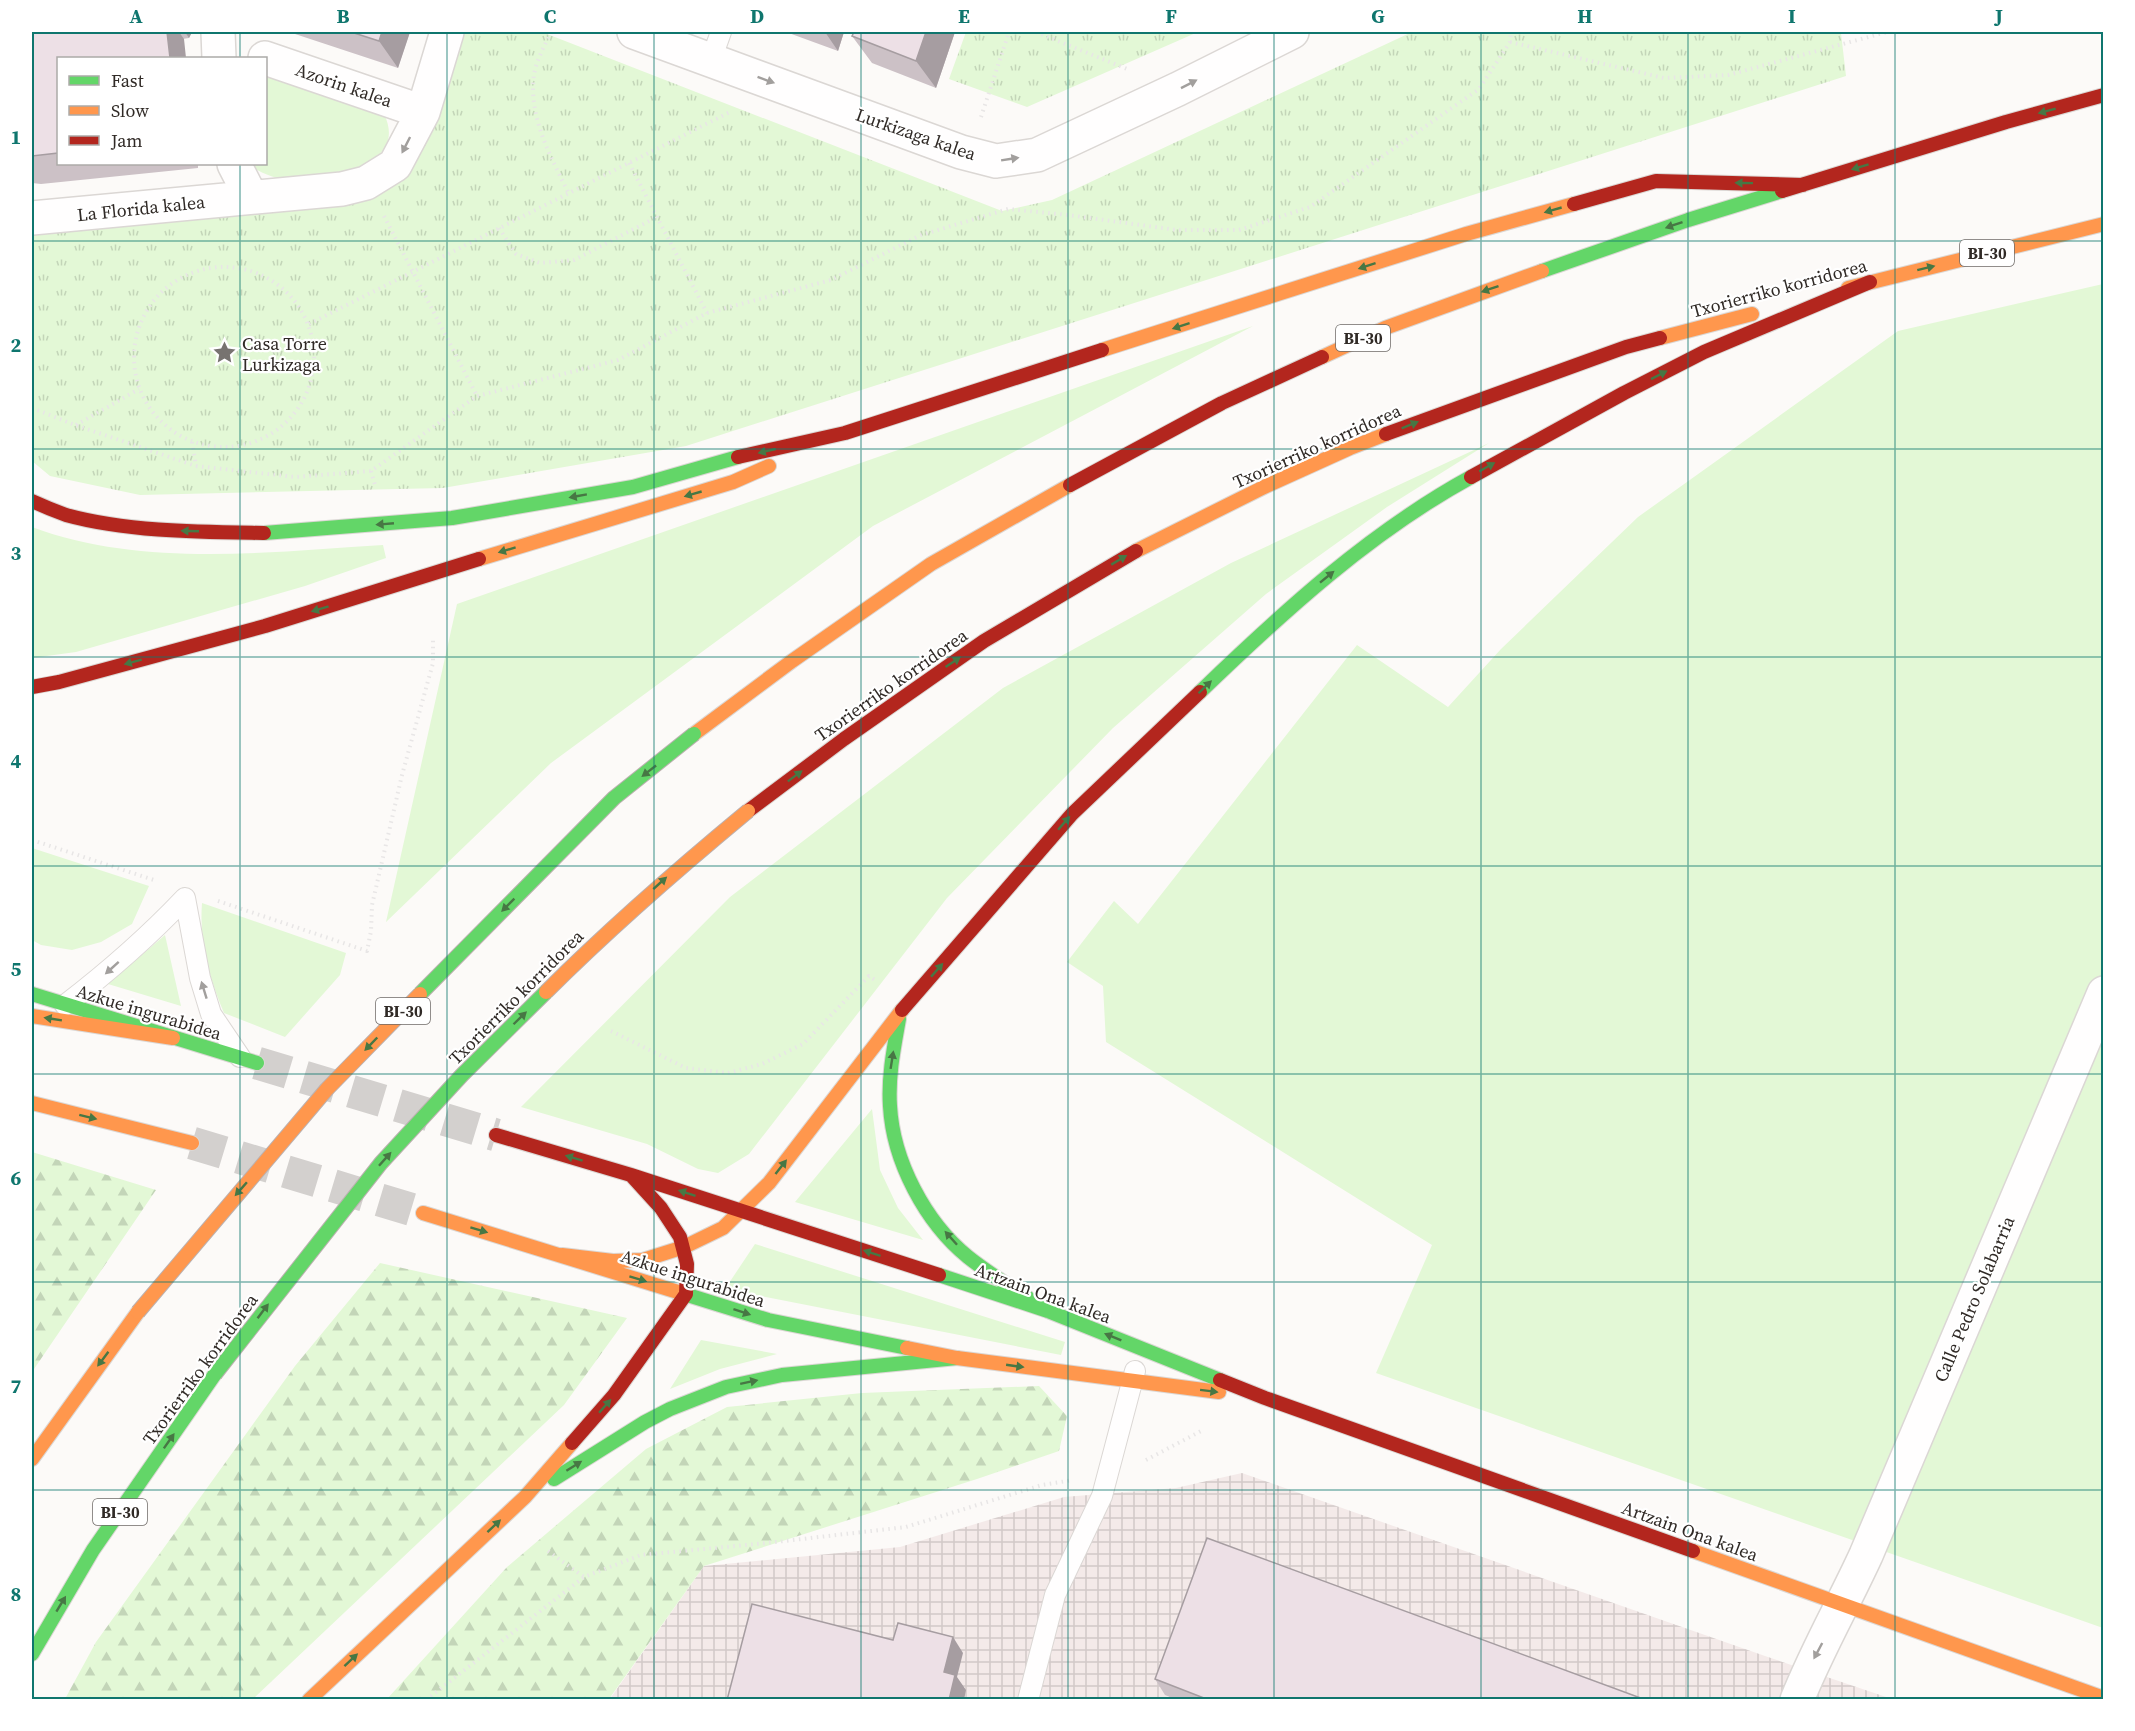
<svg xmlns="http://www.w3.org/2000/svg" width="2135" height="1731" viewBox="0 0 2135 1731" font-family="'Source Serif 4',serif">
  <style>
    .industrial { fill: url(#industrial-grid) }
    .green { fill: #e3f8d6 }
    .forest { fill: url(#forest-firs) }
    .park { fill: url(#park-tufts) }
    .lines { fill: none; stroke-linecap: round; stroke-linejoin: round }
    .secondary-tunnel { stroke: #d3d0ce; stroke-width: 33; stroke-dasharray: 33 16; stroke-linecap: butt }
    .lane-casing { stroke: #dbd7d4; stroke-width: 22 }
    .street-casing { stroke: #dbd7d4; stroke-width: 36 }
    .fast-casing { stroke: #dbd7d4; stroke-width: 16 }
    .slow-casing { stroke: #dbd7d4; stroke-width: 16 }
    .jam-casing { stroke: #dbd7d4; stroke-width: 16 }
    .path { stroke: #e8e6e6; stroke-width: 4; stroke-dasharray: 1.5 4.5; stroke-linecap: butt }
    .lane { stroke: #fffefe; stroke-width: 20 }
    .street { stroke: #fffefe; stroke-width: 33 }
    .fast { stroke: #63d668; stroke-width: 14 }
    .slow { stroke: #ff974d; stroke-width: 14 }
    .jam { stroke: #b3261e; stroke-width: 14 }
    .fast-bridge-casing { stroke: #bcb1b0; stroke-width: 16; stroke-linecap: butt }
    .slow-bridge-casing { stroke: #bcb1b0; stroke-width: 16; stroke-linecap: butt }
    .fast-bridge { stroke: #63d668; stroke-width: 14 }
    .slow-bridge { stroke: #ff974d; stroke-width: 14 }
    .wall { fill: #ccc1c6 }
    .shaded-wall { fill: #a69da1 }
    .building { fill: #ede0e6; stroke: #a69da1; stroke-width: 1.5 }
    .oneway { fill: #a29f9d }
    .oneway2 { fill: #477744 }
    .grid { fill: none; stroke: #0f766e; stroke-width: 1.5; stroke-opacity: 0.55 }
    .labels { text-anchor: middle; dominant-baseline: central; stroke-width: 4.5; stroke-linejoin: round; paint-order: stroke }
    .shield { fill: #fff; stroke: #6e6a67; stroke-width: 1.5 }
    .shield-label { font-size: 16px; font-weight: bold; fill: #302a26 }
    .street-label { font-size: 18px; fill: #302a26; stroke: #fff }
    .poi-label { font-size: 18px; fill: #302a26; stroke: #fff; text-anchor: start }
    .neatline { fill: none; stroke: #0f766e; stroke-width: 2 }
    .grid-label { font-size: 20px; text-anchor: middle; font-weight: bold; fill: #0f766e }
  </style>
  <defs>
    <pattern id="industrial-grid" width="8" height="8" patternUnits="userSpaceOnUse" patternTransform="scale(1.5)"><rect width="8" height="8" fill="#f4eae9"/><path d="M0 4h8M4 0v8" fill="none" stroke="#d2c9c8"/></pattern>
    <pattern id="forest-firs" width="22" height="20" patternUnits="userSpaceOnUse" patternTransform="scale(1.5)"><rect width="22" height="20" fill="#e3f8d6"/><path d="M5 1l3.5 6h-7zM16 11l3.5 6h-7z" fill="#c3d5b8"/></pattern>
    <pattern id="park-tufts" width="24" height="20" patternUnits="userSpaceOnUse" patternTransform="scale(1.5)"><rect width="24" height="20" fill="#e3f8d6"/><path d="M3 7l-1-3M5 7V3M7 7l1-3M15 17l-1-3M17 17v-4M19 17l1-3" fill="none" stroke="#c3d5b8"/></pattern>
  </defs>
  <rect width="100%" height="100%" fill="#fcfaf8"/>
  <path class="industrial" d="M1242,1473l523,183 127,43 -1283,1 95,-134 196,-19 164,-50 112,-9z"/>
  <path class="green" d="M270,76l114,38c26,53 -58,66 -94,66 -14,0 -27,-7 -39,-13l-1,-3h16v-87z
    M2103,284v1344l-727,-255 56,-128 -326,-203 -3,-56 -36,-24 47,-61 24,23 219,-279 91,62 53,-58 137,-132 260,-186z
    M1253,326l-380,200 -322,237 -165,159 71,-318z
    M1489,443l-102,64 -121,87 -153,134 -166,170 -198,256 -31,19 -20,-4 -51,-25 -126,-37 209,-210 273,-209 228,-125z
    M32,527c109,41 237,25 351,18l3,13 -81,28 -229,66 -44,6z
    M32,848l117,38 -17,38 -31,18 -29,8 -31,-5 -9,-5z
    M202,903l144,50 -6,22 -55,62 -61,-24c-15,-36 -25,-70 -22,-110z
    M165,935l16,71 -73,-22z
    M872,1109l8,61 18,38 25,32 -128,-38z
    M755,1244l310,98 -4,13 -336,-66z
    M701,1340l76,14 -57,15 -50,20z"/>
  <path class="forest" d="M32,1152l124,38 -124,182z
    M380,1263l247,55 -63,87 -311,294h-188l31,-57 199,-276z
    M1039,1386l28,30 -8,35 -82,28 -273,87 -95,133h-222l120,-132 139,-118 81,-42 135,-14z"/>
  <path class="park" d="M447,32h95l460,179 50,-11 360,-168h426l3,1 5,43 -1160,370 -243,42 -303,7 -90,-19 -18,-15v-243l364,-53z
    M966,32h232l-171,75 -78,-28z"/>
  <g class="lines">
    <path class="secondary-tunnel" d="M257,1063l239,72
      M192,1143l231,70"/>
    <defs>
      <path id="lane" d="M711,60l10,-28
        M65,1005c43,-33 83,-68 120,-107l15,80 11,36 29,43
        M1028,1700l27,-105 47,-99 33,-125"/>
      <path id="street" d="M218,32l1,26
        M634,32l327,120 35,9 41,-6 141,-66 114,-57
        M265,58l158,54
        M234,164l17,33
        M32,218l310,-29 24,-6 29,-18 28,-53 24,-80
        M1797,1700c20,-50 47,-97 69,-145l238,-562"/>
      <path id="fast" d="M1542,271l146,-51 94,-29
        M264,533l188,-15 181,-31 105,-30
        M1200,692c83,-80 169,-159 271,-215
        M32,994l225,69
        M899,1019c-5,28 -11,57 -9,87 3,55 35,116 78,151 25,20 53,36 80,54
        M939,1275l109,36 172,69
        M678,1292l90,28 139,28
        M554,1479l91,-57 25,-13 56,-22 56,-12 175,-17
        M32,1654l61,-104 122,-176"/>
      <path id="slow" d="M1848,288l256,-64
        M1660,338l92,-24
        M1102,350l364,-116 108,-30
        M1322,357l63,-29 157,-57
        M1136,551l128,-64 86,-39 36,-14
        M479,559l254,-77 36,-16
        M694,734l98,-73 139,-97 139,-79
        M32,1016l141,22
        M32,1103l160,40
        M423,1213l255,79
        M562,1255l51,6 30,-1 41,-13 39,-19 46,-45 133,-173
        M907,1348l50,10 262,34
        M32,1459l106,-147
        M1693,1551l411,147
        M309,1700l216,-203 47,-54"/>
      <path id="jam" d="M1782,191l224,-69 98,-27
        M1574,204l82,-23 147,4
        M1386,434l240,-87 34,-9
        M738,457l107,-24 257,-83
        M1471,477l153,-84 80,-41 166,-70
        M1070,485l152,-82 100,-46
        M32,501c11,5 23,10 34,14 62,17 135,17 198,18
        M32,687l27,-5 206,-56 214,-67
        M748,811l96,-72 140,-98 152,-90
        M902,1010l170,-196 128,-122
        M496,1135l135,40 308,100
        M1220,1380l45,18 428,153
        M572,1443l42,-48 72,-101 1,-30 -7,-27 -19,-29 -30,-33"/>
    </defs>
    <use href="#lane" class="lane-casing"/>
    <use href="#street" class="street-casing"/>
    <use href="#fast" class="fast-casing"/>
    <use href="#slow" class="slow-casing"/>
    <use href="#jam" class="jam-casing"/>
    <path class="path" d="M551,32c-6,13 -15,29 -17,43 -6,42 17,82 35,119
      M1036,32l91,37
      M1510,42l154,36 64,-3 159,-43
      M981,117l28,-85
      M629,163l78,150
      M384,216l93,180
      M499,228l17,26 24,9 34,-3 83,-43
      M134 357a90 90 0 1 1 180 0a90 90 0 1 1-180 0Z
      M309,324l423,-213
      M32,408l43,17 121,41 99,11 76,-6 106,-75 141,-36 89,-47 124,-33 90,-45 87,-26 60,6 109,15h62l71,-23 169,-118 31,-47 1,-10
      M76,425l63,-36
      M192,442l4,24
      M371,471l4,14
      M32,840l125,41
      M218,901l149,50 4,-20 1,-26 30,-130 31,-112v-26
      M611,1031l75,37 42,5 34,-9 41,-20 66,-68 6,4
      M1146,1460l57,-30
      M548,1551l36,26
      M426,1700l158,-123 57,-22 126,-12 139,-16 136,-42 31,-5"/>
    <use href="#lane" class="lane"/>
    <use href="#street" class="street"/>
    <use href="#fast" class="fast"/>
    <use href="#slow" class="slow"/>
    <use href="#jam" class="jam"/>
    <defs>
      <path id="fast-bridge" d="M420,994l194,-196 80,-64
        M215,1374l166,-211 81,-88 84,-83"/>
      <path id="slow-bridge" d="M546,992c64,-64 132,-123 202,-181
        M138,1312l189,-223 93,-95"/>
    </defs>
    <use href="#fast-bridge" class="fast-bridge-casing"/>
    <use href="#slow-bridge" class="slow-bridge-casing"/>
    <use href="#fast-bridge" class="fast-bridge"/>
    <use href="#slow-bridge" class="slow-bridge"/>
  </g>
  <path class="wall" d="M32,32h160l-3,6 -131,20v106h140v4l-157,16 -9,-1z
    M292,32h118l-12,36 -106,-35z
    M786,32h58l-6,19z
    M846,32h109l-19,56 -64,-25 -20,-27 1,-2z
    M1155,1679l491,21h-468l-13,-5z"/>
  <path class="shaded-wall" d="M167,32h12l5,7 2,19h-16z
    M185,32h7l-3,6z
    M382,32h28l-12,36 -19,-27z
    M825,32h19l-6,19z
    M926,32h29l-19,56 -20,-27z
    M953,1637l10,16 -6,24 9,13 -2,10h-15l-5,-28z"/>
  <path class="building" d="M32,32h135l3,26h-112v95l-26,3z
    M351,32h31l-3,9z
    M854,32h72l-10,29 -64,-25z
    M1207,1538l439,162h-437l-54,-21z
    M752,1604l141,36 5,-17 55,14 -9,35 11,3 -6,25h-222z"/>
  <defs><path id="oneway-solid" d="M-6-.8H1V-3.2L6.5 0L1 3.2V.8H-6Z" transform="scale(1.5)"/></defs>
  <g class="oneway">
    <use href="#oneway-solid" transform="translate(766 80) rotate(20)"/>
    <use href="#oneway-solid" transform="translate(1189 84) rotate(-27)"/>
    <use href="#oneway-solid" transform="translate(406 145) rotate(117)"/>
    <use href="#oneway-solid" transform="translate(1010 159) rotate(-9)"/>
    <use href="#oneway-solid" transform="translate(112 968) rotate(138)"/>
    <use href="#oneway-solid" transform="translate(204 990) rotate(-107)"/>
    <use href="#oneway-solid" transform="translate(1818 1651) rotate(118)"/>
  </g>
  <g class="oneway2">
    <use href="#oneway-solid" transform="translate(2047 111) rotate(165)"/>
    <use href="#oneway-solid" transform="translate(1860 167) rotate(163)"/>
    <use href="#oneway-solid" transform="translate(1744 183) rotate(-179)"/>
    <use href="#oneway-solid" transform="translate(1553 210) rotate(164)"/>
    <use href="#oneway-solid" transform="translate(1674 225) rotate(161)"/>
    <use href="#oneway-solid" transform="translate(1367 266) rotate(162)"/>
    <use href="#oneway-solid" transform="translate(1926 268) rotate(-14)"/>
    <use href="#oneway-solid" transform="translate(1490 289) rotate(161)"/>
    <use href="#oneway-solid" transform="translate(1181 326) rotate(162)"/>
    <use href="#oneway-solid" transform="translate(1659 375) rotate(-27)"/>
    <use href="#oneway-solid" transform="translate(1410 425) rotate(-22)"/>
    <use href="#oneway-solid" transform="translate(767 451) rotate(167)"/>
    <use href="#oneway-solid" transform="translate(1487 467) rotate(-30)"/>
    <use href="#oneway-solid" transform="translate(693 494) rotate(164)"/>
    <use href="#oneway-solid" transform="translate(578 496) rotate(170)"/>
    <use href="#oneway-solid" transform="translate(385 524) rotate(175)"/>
    <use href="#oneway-solid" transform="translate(190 531) rotate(-178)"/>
    <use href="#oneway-solid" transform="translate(507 550) rotate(163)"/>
    <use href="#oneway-solid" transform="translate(1119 560) rotate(-31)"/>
    <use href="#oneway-solid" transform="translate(1327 577) rotate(-39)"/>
    <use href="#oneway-solid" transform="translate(320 609) rotate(163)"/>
    <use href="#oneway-solid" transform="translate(133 662) rotate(165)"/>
    <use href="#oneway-solid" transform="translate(953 662) rotate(-34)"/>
    <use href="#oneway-solid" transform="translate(1205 687) rotate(-44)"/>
    <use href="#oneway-solid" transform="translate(649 771) rotate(142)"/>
    <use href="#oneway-solid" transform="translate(795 776) rotate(-37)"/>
    <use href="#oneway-solid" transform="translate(1064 823) rotate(-49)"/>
    <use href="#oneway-solid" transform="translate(660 883) rotate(-42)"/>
    <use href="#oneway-solid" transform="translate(508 905) rotate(135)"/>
    <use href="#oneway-solid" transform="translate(937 970) rotate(-49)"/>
    <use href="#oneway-solid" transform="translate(520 1018) rotate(-44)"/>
    <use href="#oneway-solid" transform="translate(53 1019) rotate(-171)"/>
    <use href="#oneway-solid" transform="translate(371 1044) rotate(134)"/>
    <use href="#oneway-solid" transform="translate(892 1060) rotate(-81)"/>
    <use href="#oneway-solid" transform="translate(88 1117) rotate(14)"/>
    <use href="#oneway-solid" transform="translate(574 1158) rotate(-163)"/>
    <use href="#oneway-solid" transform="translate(385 1159) rotate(-48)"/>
    <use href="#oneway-solid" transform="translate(781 1167) rotate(-52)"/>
    <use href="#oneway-solid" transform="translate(241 1189) rotate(131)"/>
    <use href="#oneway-solid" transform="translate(687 1193) rotate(-162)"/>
    <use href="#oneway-solid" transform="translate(479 1230) rotate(17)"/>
    <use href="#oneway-solid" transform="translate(951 1238) rotate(-132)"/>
    <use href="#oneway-solid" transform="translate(872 1253) rotate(-162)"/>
    <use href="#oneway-solid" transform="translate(638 1279) rotate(17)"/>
    <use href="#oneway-solid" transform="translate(263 1311) rotate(-53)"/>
    <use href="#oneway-solid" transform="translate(742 1312) rotate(18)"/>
    <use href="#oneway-solid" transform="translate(1113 1337) rotate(-158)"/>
    <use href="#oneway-solid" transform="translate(103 1359) rotate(127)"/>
    <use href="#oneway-solid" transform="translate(1015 1366) rotate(8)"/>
    <use href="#oneway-solid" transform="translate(749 1382) rotate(-12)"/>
    <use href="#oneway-solid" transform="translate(1209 1391) rotate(7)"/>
    <use href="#oneway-solid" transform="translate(605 1406) rotate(-49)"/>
    <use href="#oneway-solid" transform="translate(169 1441) rotate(-55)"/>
    <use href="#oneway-solid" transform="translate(574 1466) rotate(-32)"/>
    <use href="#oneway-solid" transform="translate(494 1526) rotate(-43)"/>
    <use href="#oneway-solid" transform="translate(61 1604) rotate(-59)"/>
    <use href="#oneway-solid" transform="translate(351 1660) rotate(-43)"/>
  </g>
  <path class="grid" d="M240,32v26M447,32v1668M654,32v1668M861,32v1668M1068,32v1668M1274,32v1668M1481,32v1668M1688,32v1668M1895,32v1668M240,164v1536M32,241h2072M32,449h2072M32,657h2072M32,866h2072M32,1074h2072M32,1282h2072M32,1490h2072"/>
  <defs>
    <symbol id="sight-bare" viewBox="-9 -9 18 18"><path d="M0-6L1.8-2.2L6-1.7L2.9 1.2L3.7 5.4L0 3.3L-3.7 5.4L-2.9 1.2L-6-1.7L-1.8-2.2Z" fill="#777370" stroke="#fff" stroke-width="2.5" paint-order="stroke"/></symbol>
  </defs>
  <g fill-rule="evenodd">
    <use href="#sight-bare" x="208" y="336" width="33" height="33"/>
  </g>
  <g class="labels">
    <g class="shield">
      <rect x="1960" y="240" width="54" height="26" rx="4.5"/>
      <rect x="1336" y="325" width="54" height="26" rx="4.5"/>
      <rect x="376" y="998" width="54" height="26" rx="4.5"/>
      <rect x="93" y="1499" width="54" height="26" rx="4.5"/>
    </g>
    <g class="shield-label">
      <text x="1987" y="253">BI-30</text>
      <text x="1363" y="338">BI-30</text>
      <text x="403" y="1011">BI-30</text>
      <text x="120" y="1512">BI-30</text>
    </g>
    <g class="street-label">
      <text transform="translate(344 85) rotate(19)">Azorin kalea</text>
      <text transform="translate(916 134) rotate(19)">Lurkizaga kalea</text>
      <text transform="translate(141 208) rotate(-6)">La Florida kalea</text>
      <text transform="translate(1779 288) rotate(-15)">Txorierriko korridorea</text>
      <text transform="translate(1317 446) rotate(-24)">Txorierriko korridorea</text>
      <text transform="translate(891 685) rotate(-35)">Txorierriko korridorea</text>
      <text transform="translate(516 997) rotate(-45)">Txorierriko korridorea</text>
      <text transform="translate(149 1012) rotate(17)">Azkue ingurabidea</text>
      <text transform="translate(693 1278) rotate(18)">Azkue ingurabidea</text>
      <text transform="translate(1043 1293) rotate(20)">Artzain Ona kalea</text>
      <text transform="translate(1974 1299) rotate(-67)">Calle Pedro Solabarria</text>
      <text transform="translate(200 1369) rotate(-54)">Txorierriko korridorea</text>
      <text transform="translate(1690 1531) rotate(20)">Artzain Ona kalea</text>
    </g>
    <g class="poi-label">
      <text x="242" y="343">Casa Torre<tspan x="242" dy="21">Lurkizaga</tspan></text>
    </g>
  </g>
  <rect width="2135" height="1731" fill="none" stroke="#ffffff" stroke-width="66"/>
  <rect x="57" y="57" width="210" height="108" fill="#ffffff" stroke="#acaaa8" stroke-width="1.5"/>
  <rect x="69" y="76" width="30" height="9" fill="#63d668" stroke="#acaaa8" stroke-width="1.5"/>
  <text x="111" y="87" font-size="18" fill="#302a26">Fast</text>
  <rect x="69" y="106" width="30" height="9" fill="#ff974d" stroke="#acaaa8" stroke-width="1.5"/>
  <text x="111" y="117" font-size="18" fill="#302a26">Slow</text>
  <rect x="69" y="136" width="30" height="9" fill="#b3261e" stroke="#acaaa8" stroke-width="1.5"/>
  <text x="111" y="147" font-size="18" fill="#302a26">Jam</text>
  <rect x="33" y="33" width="2069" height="1665" class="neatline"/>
  <g class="grid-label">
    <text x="136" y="23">A</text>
    <text x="343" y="23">B</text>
    <text x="550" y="23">C</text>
    <text x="757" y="23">D</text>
    <text x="964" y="23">E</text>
    <text x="1171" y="23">F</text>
    <text x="1378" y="23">G</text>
    <text x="1585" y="23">H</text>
    <text x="1792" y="23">I</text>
    <text x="1999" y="23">J</text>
    <text x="16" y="144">1</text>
    <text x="16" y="352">2</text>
    <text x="16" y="560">3</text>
    <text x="16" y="768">4</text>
    <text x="16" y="976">5</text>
    <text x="16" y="1185">6</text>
    <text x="16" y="1393">7</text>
    <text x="16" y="1601">8</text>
  </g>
</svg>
